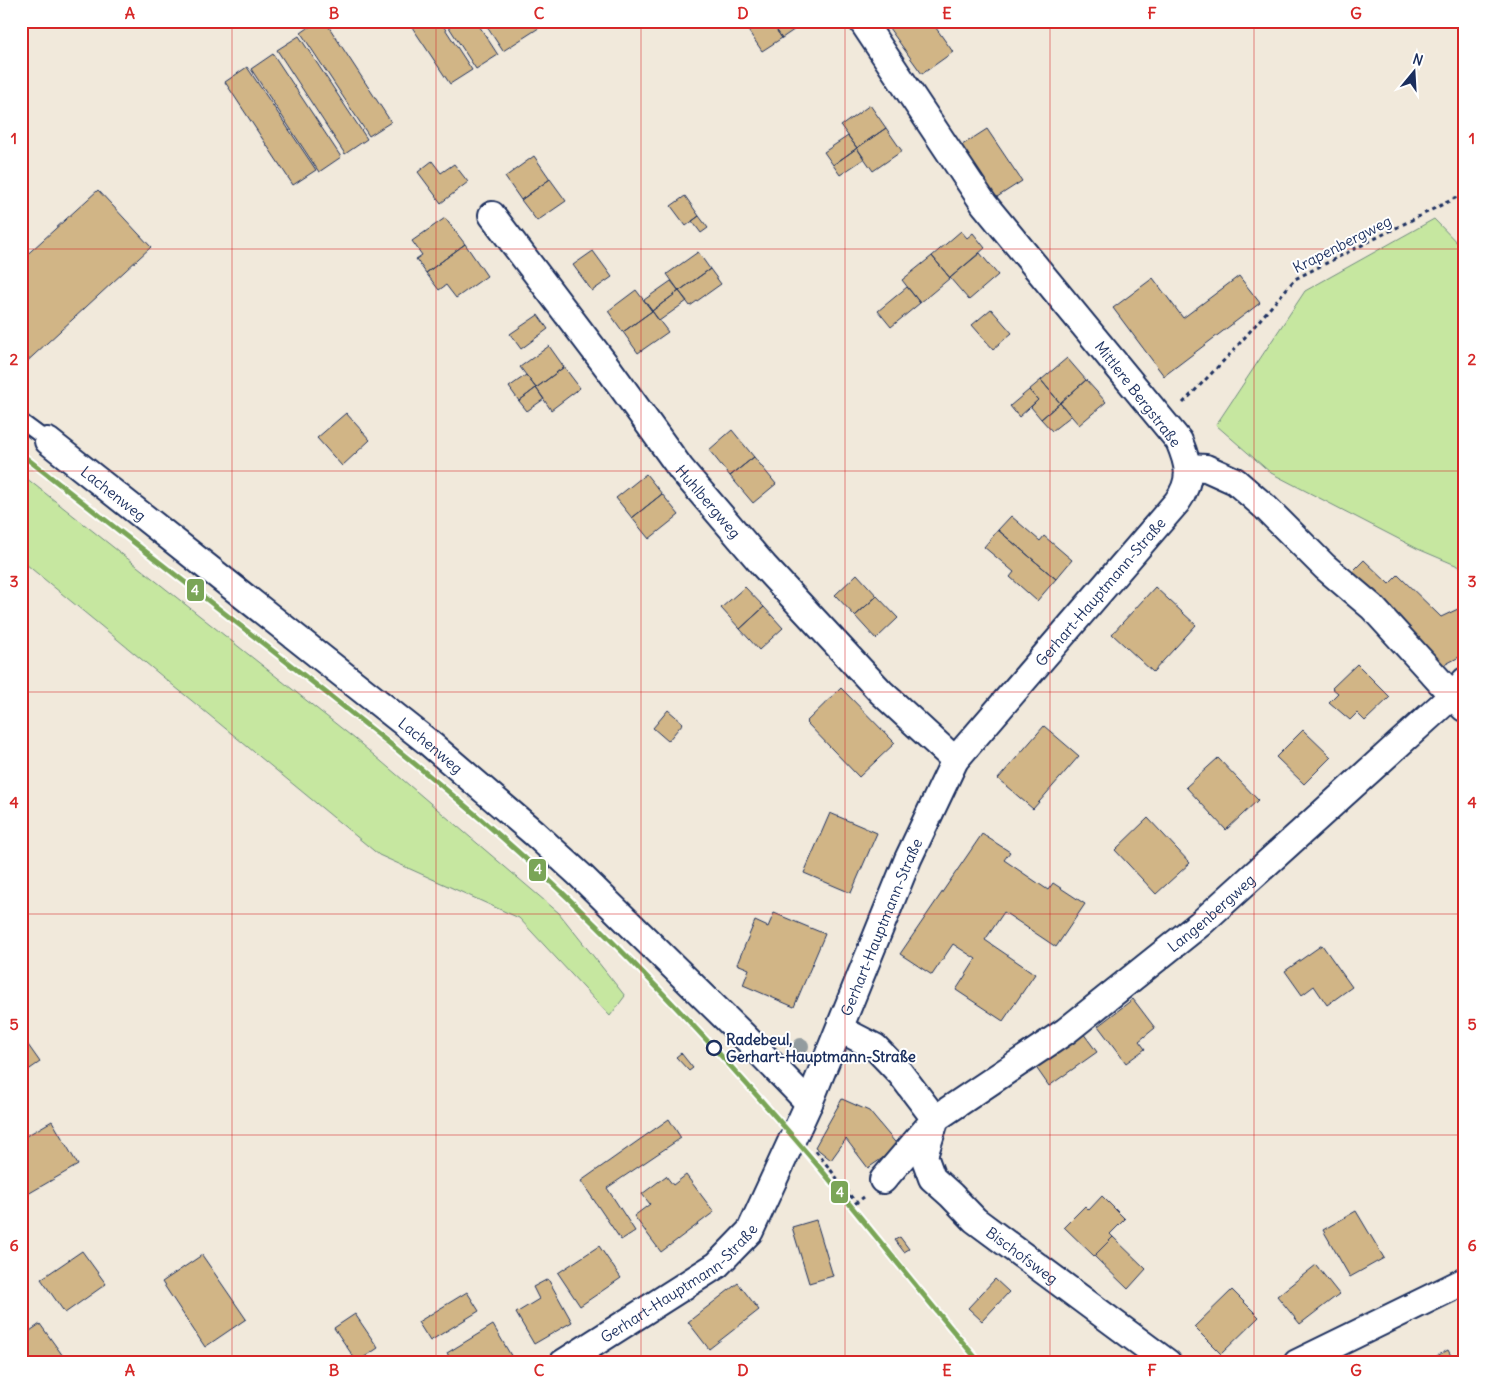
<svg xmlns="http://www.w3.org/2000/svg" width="1486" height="1384" viewBox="0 0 1486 1384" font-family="Delius,sans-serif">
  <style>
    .green { fill: #c6e7a0; stroke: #708b7f }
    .building { fill: #d1b586; stroke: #1b2f5e }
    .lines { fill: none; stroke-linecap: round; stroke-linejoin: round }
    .lane-casing { stroke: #1b2f5e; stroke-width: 18 }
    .street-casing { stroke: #1b2f5e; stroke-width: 30 }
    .path { stroke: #1b2f5e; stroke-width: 3; stroke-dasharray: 4 4; stroke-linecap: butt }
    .lane { stroke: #fff; stroke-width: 14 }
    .street { stroke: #fff; stroke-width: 26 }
    .tram-1-casing { stroke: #fff; stroke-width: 9 }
    .tram-1 { stroke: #7aa557; stroke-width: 5 }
    .tree { fill: #939c9f }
    .grid { fill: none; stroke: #d62828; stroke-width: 1; stroke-opacity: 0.55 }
    .stop-dot { fill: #fff; stroke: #1b2f5e; stroke-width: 2.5 }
    .labels { text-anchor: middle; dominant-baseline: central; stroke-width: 4; stroke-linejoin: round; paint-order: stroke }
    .street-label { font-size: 15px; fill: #1b2f5e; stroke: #fff }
    .stop-label { font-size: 15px; font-weight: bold; fill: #1b2f5e; stroke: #fff; text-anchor: start }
    .line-badge { stroke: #fff; stroke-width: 2 }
    .badge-label { font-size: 14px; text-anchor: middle; font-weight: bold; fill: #fff }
    .neatline { fill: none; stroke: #d62828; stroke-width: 2 }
    .grid-label { font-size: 16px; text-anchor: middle; font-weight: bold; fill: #d62828 }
  </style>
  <rect width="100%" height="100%" fill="#f1e9db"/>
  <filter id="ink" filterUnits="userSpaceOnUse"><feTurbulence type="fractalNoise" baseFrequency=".02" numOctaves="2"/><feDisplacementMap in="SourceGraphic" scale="10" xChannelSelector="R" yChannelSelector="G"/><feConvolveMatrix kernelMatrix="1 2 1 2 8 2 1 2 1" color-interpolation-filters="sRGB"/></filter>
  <g filter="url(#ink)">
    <path class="green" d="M1434,219l31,32v318l-47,-20 -147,-76 -55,-48 89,-134z
      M21,474l334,265 204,174 66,83 -15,20 -91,-98 -140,-63 -358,-295z"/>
    <path class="building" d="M318,21h7l66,101 -22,14 -68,-103z
      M408,21h32l32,49 -22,14z
      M445,21h31l22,34 -22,14z
      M483,21h60l2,3 -42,27z
      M758,21h12l12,17 -20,13 -15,-22z
      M770,21h37l-25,17z
      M884,21h47l22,31 -31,22z
      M299,36l68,103 -22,15 -68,-104z
      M273,54l68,103 -22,15 -68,-103z
      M247,67l69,103 -23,15 -68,-103z
      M870,105l16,23 -29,20 -16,-22z
      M886,128l16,23 -29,20 -16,-23z
      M987,129l35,52 -28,18 -35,-52z
      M848,136l9,12 -24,17 -9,-13z
      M857,148l7,11 -24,16 -7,-10z
      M534,156l16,23 -29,21 -16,-23z
      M432,161l9,12 13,-9 14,18 -27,21 -23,-31z
      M550,179l16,22 -29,20 -16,-21z
      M98,190l53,57 -130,120v-107z
      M685,196l14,20 -13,10 -15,-20z
      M699,216l9,12 -7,5 -9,-12z
      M445,218l20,26 -39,29 -10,-14 6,-4 -10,-14z
      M961,231l6,7 6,-5 12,15 -35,30 -18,-22z
      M465,244l22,32 -31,22 -10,-13 -7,5 -13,-17z
      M593,251l19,26 -20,14 -19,-26z
      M698,252l12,17 -31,22 -12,-17z
      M980,253l18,22 -29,25 -19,-22z
      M932,256l18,22 -30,25 -18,-23z
      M710,269l11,15 -31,22 -11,-15z
      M1239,276l21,27 -96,73 -51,-68 40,-30 30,40z
      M671,281l8,10 -27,20 -8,-11z
      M907,287l13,16 -29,24 -13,-16z
      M636,290l16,21 -29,21 -15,-21z
      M679,291l8,10 -28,20 -7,-10z
      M991,309l21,24 -19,16 -21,-24z
      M652,311l16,21 -30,21 -15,-21z
      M538,315l10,14 -27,20 -11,-15z
      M549,346l15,21 -28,21 -16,-21z
      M1067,358l19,22 -26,23 -19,-23z
      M564,367l16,21 -29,22 -15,-22z
      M526,375l10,13 -17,13 -10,-14z
      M1041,380l19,23 -19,16 -10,-12 7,-7 -9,-10z
      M1086,380l20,22 -27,23 -19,-22z
      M536,388l8,11 -17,12 -8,-10z
      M1029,390l9,10 -19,17 -9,-11z
      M1060,403l11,13 -19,15 -11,-12z
      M346,413l24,27 -28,26 -25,-28z
      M732,430l22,27 -24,19 -21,-26z
      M754,457l22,27 -23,19 -23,-27z
      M646,474l16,20 -30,24 -16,-20z
      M662,494l17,21 -30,24 -17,-21z
      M1011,516l29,25 4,-5 28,24 -16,19 -58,-49z
      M998,530l58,49 -19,22 -27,-24 4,-5 -30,-25z
      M1364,560l25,24 9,-9 43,42 19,-9 5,9v37l-21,11 -93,-92z
      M857,574l20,22 -22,20 -20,-21z
      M745,587l19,20 -24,22 -19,-21z
      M1155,587l41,38 -43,47 -41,-38z
      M877,596l21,22 -22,21 -21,-23z
      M764,607l19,21 -24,22 -19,-21z
      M1357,664l33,33 -25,24 -8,-8 -7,7 -21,-18 9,-9 -6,-5z
      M841,688l54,55 -36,34 -53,-55z
      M668,710l15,13 -15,18 -15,-13z
      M1044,726l35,30 -46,53 -35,-30z
      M1303,730l28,27 -27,27 -28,-27z
      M1218,758l40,42 -32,30 -40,-43z
      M830,813l47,20 -26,60 -47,-20z
      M1148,818l42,45 -34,31 -41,-44z
      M982,834l28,18 -6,8 44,30 5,-7 32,21 -29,43 -52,-35 -19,28 50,34 -32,47 -47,-31 20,-31 -23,-15 -21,31 -32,-21z
      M774,913l51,21 -31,73 -51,-22 6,-16 -12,-5 18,-43 13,6z
      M1322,945l30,42 -25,18 -13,-19 -12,9 -17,-24z
      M1133,999l22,29 -16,13 6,8 -19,14 -28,-37z
      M1083,1033l14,19 -48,34 -14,-20z
      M21,1035l19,27 -19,13z
      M681,1053l12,15 -4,3 -13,-14z
      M842,1099l27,12 30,36 -31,21 -22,-29 -15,21 -16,-13z
      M669,1119l12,19 -74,50 28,43 -14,9 -40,-59z
      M52,1121l26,44 -57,33v-59z
      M686,1175l28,37 -53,40 -27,-36 16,-12 -8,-10 24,-18 7,9z
      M1102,1196l23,23 -15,15 3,3 -19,19 -30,-29 21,-21 4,4z
      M1356,1211l28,47 -34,19 -27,-47z
      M816,1220l17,56 -24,7 -17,-56z
      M900,1237l9,12 -5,3 -9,-12z
      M1113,1237l33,32 -18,20 -34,-33z
      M599,1246l22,32 -41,28 -22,-33z
      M82,1251l24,33 -41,29 -24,-34z
      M202,1255l44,64 -41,28 -43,-65z
      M1316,1265l23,29 -39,30 -23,-28z
      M548,1279l24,43 -38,22 -18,-31 23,-14 -6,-12z
      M995,1279l14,13 -27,29 -14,-13z
      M738,1283l21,27 -50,39 -21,-27z
      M1232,1290l27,27 -38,37 -27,-27z
      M467,1292l12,19 -49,30 -12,-19z
      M355,1314l23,34 -21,14 -23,-34z
      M40,1324l23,32 -9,7h-27l-6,-9v-17z
      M493,1325l20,34 -6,4h-54l-6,-10z
      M1448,1350l7,13h-31z"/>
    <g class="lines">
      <defs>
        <path id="lane" d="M21,421l27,20"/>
        <g id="street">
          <path id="s1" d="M492,215l116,153 73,101 83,97 117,126 74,68"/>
          <path id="s2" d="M48,441l380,301 106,91 47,43 163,160 65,67"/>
          <path d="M1188,467l18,1 29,13 30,26 60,60 47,40 92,101"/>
          <path d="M840,1029l35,18 25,26 35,46"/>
          <path id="s3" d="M934,1124l-10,32 8,22 19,17 24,25 193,143"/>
          <path id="s4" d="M883,1180l52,-61 131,-88 135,-108 252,-228 12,-14"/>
          <path id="s5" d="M563,1363l154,-98 33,-34 59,-128 99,-244 47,-99 222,-258c16,-22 12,-37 2,-61l-195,-237 -122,-183"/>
          <path d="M1297,1363l168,-82"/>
        </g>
      </defs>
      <use href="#lane" class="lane-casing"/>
      <use href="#street" class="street-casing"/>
      <path class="path" d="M1183,403l50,-52 62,-72 170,-86
        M816,1151l40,52 8,-6"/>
      <use href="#lane" class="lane"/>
      <use href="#street" class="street"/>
      <defs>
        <path id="tram-1" d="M21,454c100,78 200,156 299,234 86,68 171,136 249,211 88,85 171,175 250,268 54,65 106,131 161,196"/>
      </defs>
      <use href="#tram-1" class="tram-1-casing"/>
      <use href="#tram-1" class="tram-1"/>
    </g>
    <circle class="tree" cx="801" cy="1046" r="8"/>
  </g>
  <path class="grid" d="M232,21v1342M436,21v1342M641,21v1342M845,21v1342M1050,21v1342M1254,21v1342M21,249h1444M21,471h1444M21,692h1444M21,914h1444M21,1135h1444"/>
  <circle class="stop-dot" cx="714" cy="1048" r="7"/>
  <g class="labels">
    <g class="street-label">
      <text transform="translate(1342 244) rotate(-27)">Krapenbergweg</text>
      <text transform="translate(1138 394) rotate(52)">Mittlere Bergstraße</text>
      <text stroke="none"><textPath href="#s2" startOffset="84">Lachenweg</textPath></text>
      <text stroke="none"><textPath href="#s1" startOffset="359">Huhlbergweg</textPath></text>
      <text stroke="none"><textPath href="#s5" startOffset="966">Gerhart-Hauptmann-Straße</textPath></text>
      <text stroke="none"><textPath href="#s2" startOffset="489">Lachenweg</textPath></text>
      <text stroke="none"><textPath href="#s4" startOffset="425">Langenbergweg</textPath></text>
      <text stroke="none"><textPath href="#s5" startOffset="561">Gerhart-Hauptmann-Straße</textPath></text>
      <text stroke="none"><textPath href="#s3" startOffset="176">Bischofsweg</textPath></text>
      <text stroke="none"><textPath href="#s5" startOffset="141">Gerhart-Hauptmann-Straße</textPath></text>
    </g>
    <g class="stop-label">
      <text x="726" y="1039">Radebeul,<tspan x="726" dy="17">Gerhart-Hauptmann-Straße</tspan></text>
    </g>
  </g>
  <g class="line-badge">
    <rect x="186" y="578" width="19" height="24" rx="5" fill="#7aa557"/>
    <rect x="528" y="858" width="19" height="24" rx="5" fill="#7aa557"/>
    <rect x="830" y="1180" width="19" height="24" rx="5" fill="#7aa557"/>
  </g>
  <g class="badge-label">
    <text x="195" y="595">4</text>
    <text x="538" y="874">4</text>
    <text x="840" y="1197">4</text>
  </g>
  <rect width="1486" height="1384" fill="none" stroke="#fff" stroke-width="55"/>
  <g transform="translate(1414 72) rotate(18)" stroke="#ffffff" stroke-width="4" paint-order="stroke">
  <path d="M0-4L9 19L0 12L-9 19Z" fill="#1b2f5e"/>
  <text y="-8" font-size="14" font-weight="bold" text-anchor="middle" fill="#1b2f5e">N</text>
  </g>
  <rect x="28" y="28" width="1430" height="1328" class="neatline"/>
  <g class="grid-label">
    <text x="130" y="19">A</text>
    <text x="334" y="19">B</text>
    <text x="539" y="19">C</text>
    <text x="743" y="19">D</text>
    <text x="947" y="19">E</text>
    <text x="1152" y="19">F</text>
    <text x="1356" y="19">G</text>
    <text x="14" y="144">1</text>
    <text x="1472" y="144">1</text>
    <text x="14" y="365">2</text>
    <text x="1472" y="365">2</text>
    <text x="14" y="587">3</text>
    <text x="1472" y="587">3</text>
    <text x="14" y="808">4</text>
    <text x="1472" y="808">4</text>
    <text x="14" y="1030">5</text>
    <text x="1472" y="1030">5</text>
    <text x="14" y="1251">6</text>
    <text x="1472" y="1251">6</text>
    <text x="130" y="1376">A</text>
    <text x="334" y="1376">B</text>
    <text x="539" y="1376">C</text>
    <text x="743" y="1376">D</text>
    <text x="947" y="1376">E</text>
    <text x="1152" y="1376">F</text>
    <text x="1356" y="1376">G</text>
  </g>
</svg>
